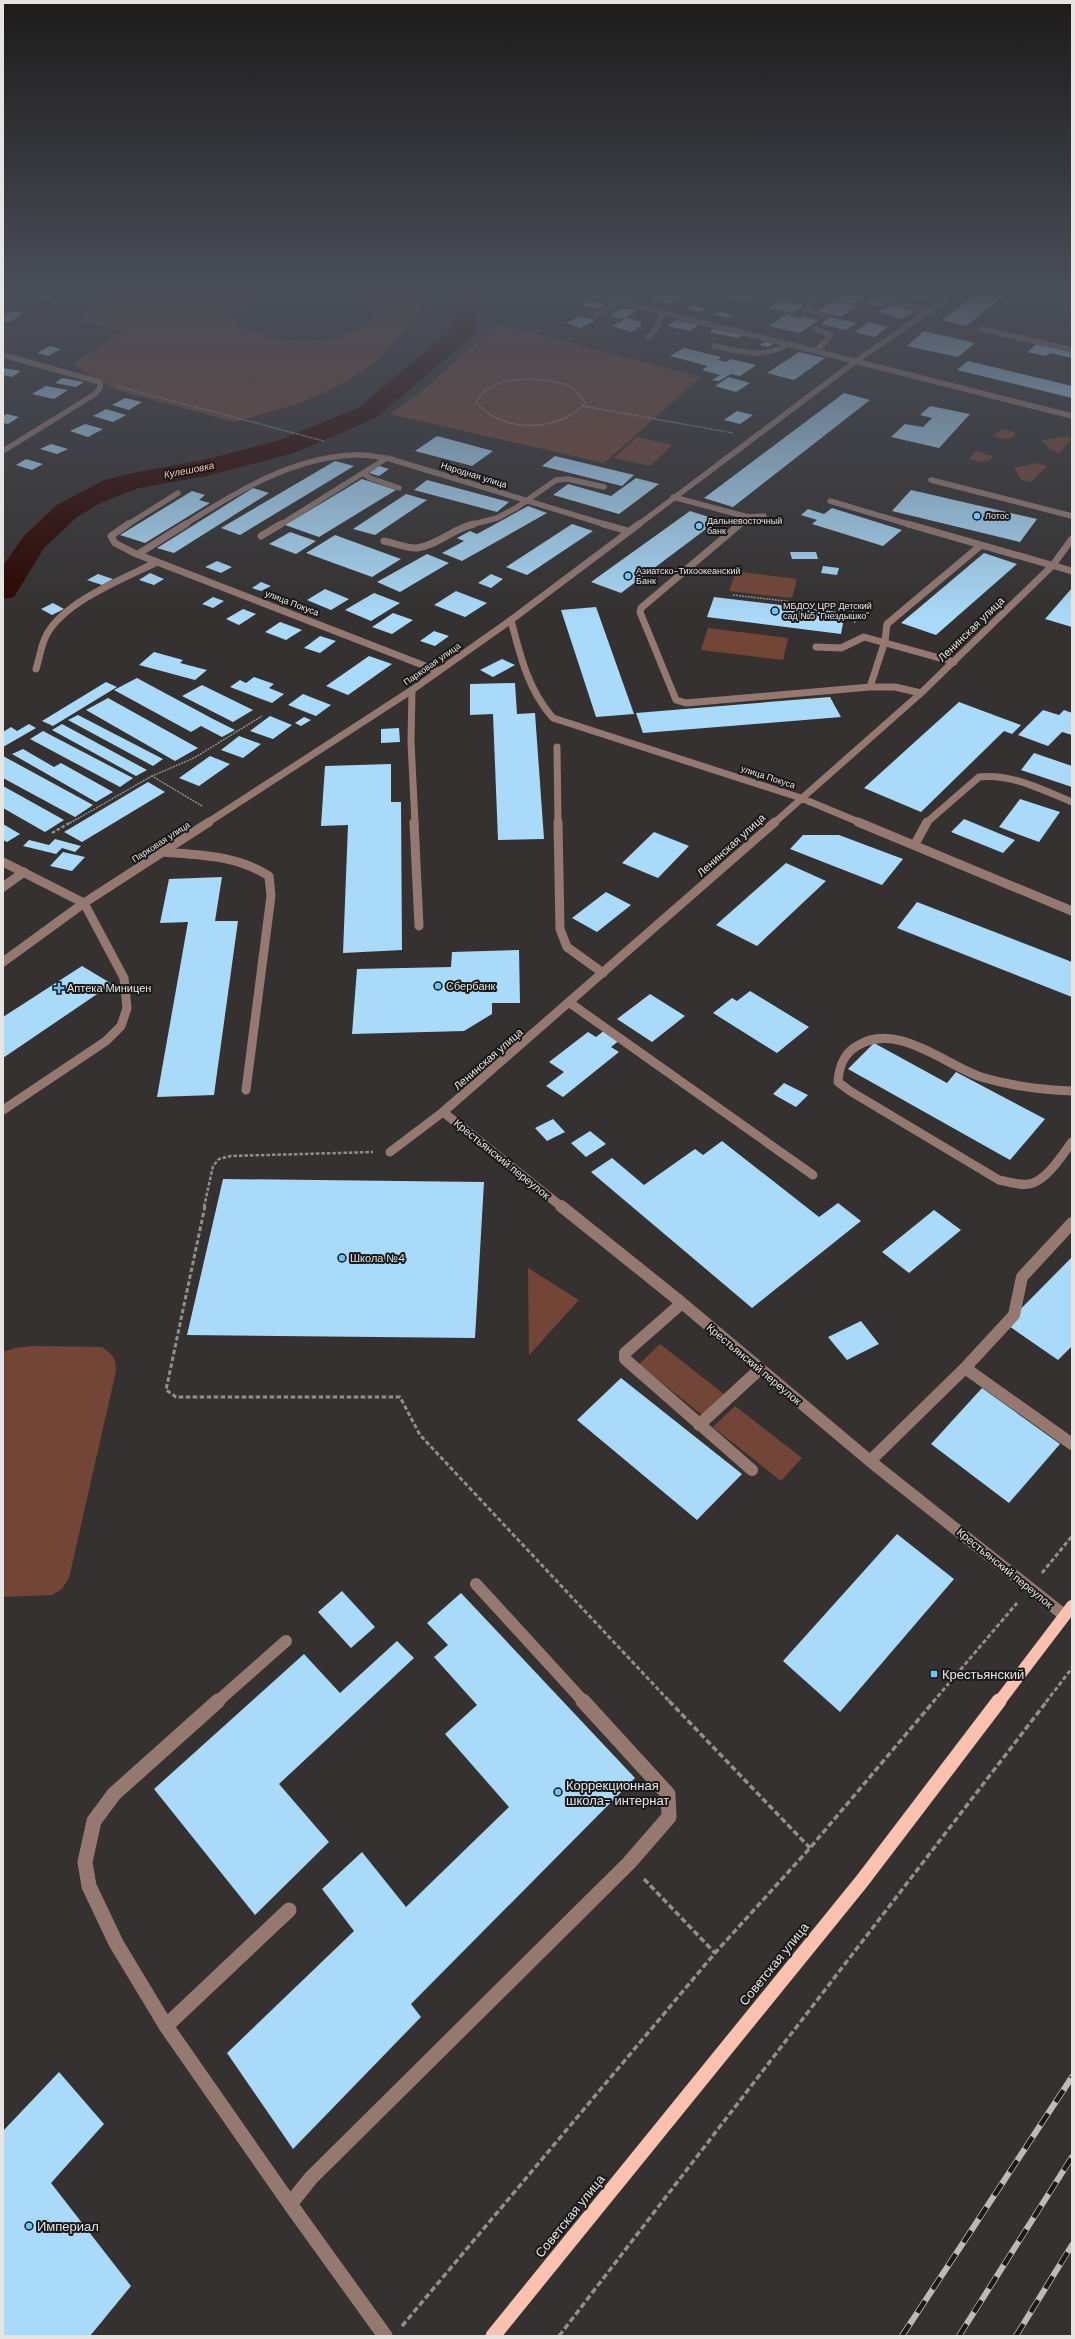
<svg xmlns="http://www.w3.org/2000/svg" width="1075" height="2339" viewBox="0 0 1075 2339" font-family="'DM Sans',sans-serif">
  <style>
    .green { fill: #734536 }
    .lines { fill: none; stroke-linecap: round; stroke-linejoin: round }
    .river { fill: #2c0600; fill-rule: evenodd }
    .building { fill: #aadaf9 }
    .path-far3 { stroke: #918f8e; stroke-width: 1.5; stroke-dasharray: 2 1; stroke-linecap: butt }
    .path-far2 { stroke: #918f8e; stroke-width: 2.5; stroke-dasharray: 3.5 2; stroke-linecap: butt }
    .path-far1 { stroke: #918f8e; stroke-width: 3; stroke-dasharray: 4.5 2.5; stroke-linecap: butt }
    .path { stroke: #918f8e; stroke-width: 3.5; stroke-dasharray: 6 3; stroke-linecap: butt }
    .minor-far4 { stroke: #957971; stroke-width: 5.5 }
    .minor-far3 { stroke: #957971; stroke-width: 7 }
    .minor-far2 { stroke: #957971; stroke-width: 9 }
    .minor-far1 { stroke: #957971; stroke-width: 12 }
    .minor { stroke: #957971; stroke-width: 15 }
    .major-far1 { stroke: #fac1af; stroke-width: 12 }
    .major { stroke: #fac1af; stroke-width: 15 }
    .rail-casing { stroke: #bdbbba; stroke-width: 6 }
    .rail { stroke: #1a1919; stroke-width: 4.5; stroke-dasharray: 14; stroke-linecap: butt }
    .poi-dot { fill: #70c2f4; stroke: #1a1919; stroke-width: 1.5 }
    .labels { text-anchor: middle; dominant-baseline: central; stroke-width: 4; stroke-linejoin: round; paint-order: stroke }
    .far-street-label { font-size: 9px; fill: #e7e5e4; stroke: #1a1919 }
    .far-poi-label { font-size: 9px; fill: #e7e5e4; stroke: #1a1919; text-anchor: start }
    .far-water-label { font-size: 10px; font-style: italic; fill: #f6c0af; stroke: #1a1919 }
    .street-label { font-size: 11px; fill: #e7e5e4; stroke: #1a1919 }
    .poi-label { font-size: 11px; fill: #e7e5e4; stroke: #1a1919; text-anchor: start }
    .near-poi-label { font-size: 13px; fill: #e7e5e4; stroke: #1a1919; text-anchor: start }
    .near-street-label { font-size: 13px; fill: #e7e5e4; stroke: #1a1919 }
  </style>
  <rect width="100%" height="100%" fill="#343130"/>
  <path class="green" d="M123,292h162c-16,11 -38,10 -54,21l7,13 32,12 35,4 34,-4 30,-13 7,-15 -7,-10 -48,-5 -4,-3h116l-10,17 -44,50 -31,22 -48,22 -65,19 -119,-32 -44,-26 51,-33 -51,-11z
    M498,324l203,53 -97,86 -214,-49 34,-25z
    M1002,429l13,3 -1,5 -10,2 -11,-3z
    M1067,436l5,3 -13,14 -9,-3 -8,-10z
    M637,437l35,8 -22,21 -36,-8z
    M976,451l17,5 -3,4 -8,2 -13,-3z
    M1036,463l11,3 -16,16 -10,-2 -7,-12z
    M736,571l61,8 -5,19 -63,-7z
    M708,628l80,10 -5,22 -82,-10z
    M528,1268l51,32 -50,55z
    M660,1344l64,50 -22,21 -63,-51z
    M32,1346l70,1c11,7 14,11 14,24l-47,207 -7,11 -10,6 -49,2v-245l12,-4z
    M735,1406l67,52 -21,23 -68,-54z"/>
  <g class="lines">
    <path class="river" d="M460,292h22l-8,41 -4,5 -94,80 -82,35 -88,23 -67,12 -37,14 -25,15 -33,31 -30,49 -11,2v-33l20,-29 34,-32 47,-25 33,-8 67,-12 72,-19 82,-33 93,-78z"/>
  </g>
  <path class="building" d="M42,292h5l10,2 -9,5 -13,-3z
    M663,292h33l-8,5 -5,-1 -13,7 -20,-4z
    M721,292h30l9,3 -12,7 -31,-8z
    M846,292l18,4 -9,7 -18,-4z
    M906,292h22l3,1 -10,7 -19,-5z
    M978,292h31l-43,34 -24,-6z
    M588,300l17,5 -8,4 -17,-5z
    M781,300l23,5 -12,8 -23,-5z
    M835,300l23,6 -17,11 -23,-6z
    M872,300l14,3 -6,4 -14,-4z
    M692,305l14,4 -7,3 -13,-3z
    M891,305l24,6 -13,8 -24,-7z
    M622,308l14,3 -12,8 -15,-3z
    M11,311l13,2 -15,9 -6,-1v-5z
    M720,311l13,4 -6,3 -13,-3z
    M786,314l15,4 2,-2 16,4 -19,13 -31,-7z
    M580,316l15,4 -14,8 -15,-5z
    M830,317l26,6 -10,7 -25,-6z
    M627,318l15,4 -3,2 4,1 -12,7 -19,-6z
    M677,320l13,3 9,2 -9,6 -23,-5z
    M869,322l19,5 -13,10 -20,-5z
    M713,329l29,6 -4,3 -29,-6z
    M924,331l51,12 -17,14 -51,-11z
    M765,342l8,2 -5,3 -8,-2z
    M1038,343l34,8v7l-22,-5 -4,3 -19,-4z
    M50,346l11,3 -13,7 -11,-3z
    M684,348l37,9 -3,3 8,2 5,-3 25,6 -16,11 -9,-2 -12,7 -7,-1 8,-5 -18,-5 6,-4 -38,-10z
    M799,352l26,6 -31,22 -27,-7z
    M968,361l104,25v12l-115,-28z
    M3,368l18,3 -9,6 -9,-2z
    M729,377l21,6 -14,9 -21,-6z
    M62,378l22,4 -8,5 -21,-4z
    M46,386l22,4 -14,9 -22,-5z
    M844,393l26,7 -137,107 -29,-9z
    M125,398l17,4 -13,8 -17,-5z
    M930,406l40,8 -31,34 -48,-11 14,-13 18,3 9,-9 -12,-3z
    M106,409l20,6 -13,7 -20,-6z
    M737,411l16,4 -13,9 -16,-4z
    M7,414l12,3 -11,7 -5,-1v-7z
    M85,424l18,5 -15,8 -18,-6z
    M437,436l56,15 -21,15 -57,-15z
    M51,444l17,5 -11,5 -17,-5z
    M555,456l79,19 -12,11 -80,-20z
    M26,459l17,5 -11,6 -16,-5z
    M335,461l19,5 -114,69 -19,-7z
    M379,466l10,3 -10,7 -10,-3z
    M636,478l23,6 -40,30 -66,-19 15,-11 43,12z
    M362,479l34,11 -77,47 -34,-12z
    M427,480l82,22 -12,10 -83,-22z
    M253,488l16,5 -95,60 -17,-5z
    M911,490l126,29 -17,23 -128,-31z
    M192,491l13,4 -6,5 11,3 -65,40 -25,-8z
    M406,494l21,6 -52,35 -22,-6z
    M528,506l19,7 -85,48 -20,-8 22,-12 -7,-3 13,-7 7,3z
    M832,508l70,22 -19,16 -71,-22 5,-4 -16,-5 7,-6 16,5z
    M690,511l28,9 -97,73 -30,-11z
    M572,524l21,7 -66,44 -21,-8z
    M290,532l26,9 -20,13 -27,-10z
    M335,535l66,24 -29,18 -66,-24z
    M790,552h26l2,7h-26z
    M984,553l33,11 -81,71 -35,-12z
    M427,554l22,9 -49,29 -23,-10z
    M217,561l15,6 -11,6 -16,-6z
    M823,566l16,2 -2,7 -16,-2z
    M150,573l14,6 -10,6 -15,-5z
    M98,574l15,5 -11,6 -15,-5z
    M491,574l12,5 -12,9 -13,-5z
    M261,582l10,4 -10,5 -9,-3z
    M1072,588v39l-27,-8z
    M325,589l24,10 -18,11 -24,-10z
    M456,591l31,12 -22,14 -31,-12z
    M374,593l26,10 -29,18 -26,-11z
    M213,597l11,4 -11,7 -11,-4z
    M714,597l131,16 -4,21 -134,-17z
    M53,603l11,6 -12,6 -11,-6z
    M596,607l38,107 -38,3 -35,-107z
    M243,609l13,5 -17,11 -13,-6z
    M393,613l20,7 -21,14 -20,-7z
    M280,622l22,8 -16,10 -21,-8z
    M434,631l15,5 -14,10 -15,-5z
    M320,636l16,5 -16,12 -16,-5z
    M154,652l29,8 -3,3 27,7 -12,10 -56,-15z
    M369,656l23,8 -44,31 -22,-9z
    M502,659l13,6 -22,12 -13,-7z
    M254,677l20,7 -5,4 15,6 -12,9 -42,-16 10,-7 6,3z
    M137,678l76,41 22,11 -13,7 -21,-11 -10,6 -77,-42z
    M106,682l11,5 -64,39 -11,-5z
    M515,683l2,31 18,-1 9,126 -46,1 -5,-126 -23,1v-31z
    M202,685l51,25 -20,12 -51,-26z
    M303,694l28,11 -15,11 -28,-11z
    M830,697l11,20 -198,16 -7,-20z
    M108,698l90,50 -23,13 -89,-51z
    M959,702l62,23 -9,9 -8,-3 -83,81 -57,-24z
    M1043,710l16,5 5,-5 8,3v22l-10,-3 -14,14 -30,-11z
    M78,715l85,44 -10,7 -85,-46z
    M270,716l22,9 -19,14 -23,-8z
    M304,717l7,3 -10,6 -6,-3z
    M29,724l7,4 -33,19v-15l8,-5 6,4z
    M62,724l85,46 -11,6 -84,-46z
    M399,728l1,14 -19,1v-14z
    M43,731l90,47 -13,9 -90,-48z
    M239,736l22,8 -18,14 -22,-8z
    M23,749l31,18 7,-4 52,29 -17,10 -84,-48z
    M1034,753l38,13v21l-51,-17z
    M3,756l90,49 -18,12 -72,-39z
    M210,756l20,8 -31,22 -20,-8z
    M391,764v38h10l1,148 -59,3 5,-128 -27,1 4,-60z
    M148,782l17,10 -83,50 -18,-10z
    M3,786l61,34 -19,12 -42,-24z
    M1020,799l40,13 -21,30 -40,-15z
    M964,819l51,21 -12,13 -52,-21z
    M3,824l17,10 -13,8 -4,-2z
    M654,832l35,14 -31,32 -36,-15z
    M803,835h36l64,24 -21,26 -92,-36z
    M55,839l26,7 -6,6 -13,-4 -6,6 -33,-8 6,-6 20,5z
    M63,852l22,5 -13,14 -22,-5z
    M786,863l40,18 -69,65 -41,-21z
    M222,877l-7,44h23l-24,174 -57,2 31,-175 -28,1 9,-44z
    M606,892l25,13 -34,27 -25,-14z
    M917,902l155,60v35l-175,-69z
    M519,950l1,53h-28v11l-28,17 -112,3 5,-65 94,-2 1,-15z
    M82,966l30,18 -109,74v-41z
    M750,991l59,36 -32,26 -64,-40 19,-15 5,3z
    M650,994l35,22 -33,26 -35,-23z
    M605,1030l15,10 -9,7 8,5 -56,45 -17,-11 18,-14 -15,-10 39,-30 8,5z
    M874,1043l73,40 9,-11 89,47 -35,41 -162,-91z
    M784,1083l24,12 -12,12 -23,-13z
    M553,1119l12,13 -18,9 -12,-13z
    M590,1131l16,13 -20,13 -15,-14z
    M722,1141l97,76 19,-14 23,18 -109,87 -161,-136 21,-14 32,27 51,-36 8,6z
    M223,1179l261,3 -9,156 -288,-3z
    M934,1210l27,20 -52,43 -27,-21z
    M1072,1257v89l-14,14 -52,-36z
    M861,1321l18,23 -32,16 -19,-23z
    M621,1378l121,96 -45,46 -120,-100z
    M982,1388l78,56 -51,59 -78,-59z
    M897,1534l57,45 -114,133 -57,-51z
    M342,1591l33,36 -24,21 -33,-36z
    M461,1593l174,185 -224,226 10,13 -128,132 -66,-96 127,-122 -32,-42 40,-37 44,55 103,-100 -64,-73 32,-29 -43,-48 14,-12 -21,-22z
    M397,1641l17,17 -135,126 50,58 -74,73 -101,-126 150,-135 36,39z
    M59,2072l45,52 -53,59 80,103 -41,50h-87v-205z"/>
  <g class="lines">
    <path class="path-far3" d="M532,379c21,2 43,3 53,24 -26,30 -84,30 -109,-1 12,-21 34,-22 56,-23z
      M116,386l208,55
      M583,406l150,27
      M733,595l113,13 7,3 2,12
      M202,806l-50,-30 42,-18 68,-42
      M70,823l82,-47"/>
    <path class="path-far2" d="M52,833l19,-11
      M204,1207l9,-41 6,-7 12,-3 142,-4"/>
    <path class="path-far1" d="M205,1206l-39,184 10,7h224l20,38 250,267
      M1042,1573l30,-37
      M933,1702l84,-99
      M1046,1702l26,-34"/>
    <path class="path" d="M669,1701l141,147
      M644,1879l71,74
      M402,2326l313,-373 95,-105 124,-147
      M559,2336l488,-635"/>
    <path class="minor-far4" d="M582,292l490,124
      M863,292l68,20
      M3,293l2,-1
      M596,315l42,-23
      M823,315l-16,-6 2,-5 16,-12
      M815,329l16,6 -14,15
      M982,329l90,21
      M648,337l7,-6 8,-19
      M714,346c27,6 50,13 75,-2
      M3,355l97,27v6l-5,6 -92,57
      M363,473l7,5 29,10
      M931,480l141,36
      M673,497l75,20 16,-1
      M830,501l81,24
      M127,525l51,-32
      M184,525c52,-33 107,-67 169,-70 11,-1 23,2 34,3
      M280,525l107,-67 220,67
      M470,525l27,-7 19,-10 40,-28 12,-1 36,8
      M638,525l218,-164 101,-69
      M739,525l9,-8"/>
    <path class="minor-far3" d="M128,524l-17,12 4,7 19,10 304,118
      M603,524l25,7
      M740,524l-99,84 -1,4 36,88 10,3 184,-16h25l26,6
      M908,524l164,47
      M261,536l20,-12
      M384,541c10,2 24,8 33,7 21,-3 37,-20 57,-24
      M138,554l48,-30
      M511,620c9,35 17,70 42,98l248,80 60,25
      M816,647l25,1 23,-11 90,25
      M36,669c4,-12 5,-25 11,-35 18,-33 78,-56 110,-72
      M870,687l15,-46 2,-17 93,-78
      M412,690l-1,52 4,81
      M557,747l1,76
      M207,823l205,-133 99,-70 128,-96
      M774,823l147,-130 131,-127 20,-27
      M926,823l53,-46c32,-4 64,13 93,25"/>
    <path class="minor-far2" d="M414,822l5,104
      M558,822l2,107 7,18 36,26
      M858,822l214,89
      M915,844l12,-22
      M162,852c38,3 74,3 107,24l2,20 -25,194
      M3,862l81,41 40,75 3,30 -6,18 -15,15 -103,69
      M3,887l21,-15
      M3,962l81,-59 125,-81
      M570,1003l243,172
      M1072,1091c-31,-1 -61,-5 -91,-14 -37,-13 -85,-56 -124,-31 -14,8 -18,21 -19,36l12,9 149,89c10,2 24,7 34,3 16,-6 29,-28 39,-41
      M443,1112l119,95
      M390,1152l53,-40 332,-290"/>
    <path class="minor-far1" d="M561,1206l121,97 188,158 194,154
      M682,1303l-57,50v6l127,111
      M965,1368l107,76
      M699,1425l61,-56
      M870,1461l95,-93 49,-53 8,-38 50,-54
      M476,1584l108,118
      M217,1702l69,-61"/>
    <path class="minor" d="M218,1701l-104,93 -20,27 -9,41 4,24 27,57 50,83 124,178
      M166,2026l123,-116
      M385,2336l-95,-132 21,-26 318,-315 40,-46 -1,-23 -85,-93"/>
    <path class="major-far1" d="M999,1702l73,-96"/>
    <path class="major" d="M493,2336l369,-455 137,-180"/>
    <defs>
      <path id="rail" d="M902,2336l170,-259
        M959,2336l113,-179
        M1016,2336l56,-91"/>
    </defs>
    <use href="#rail" class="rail-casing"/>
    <use href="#rail" class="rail"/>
  </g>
  <linearGradient id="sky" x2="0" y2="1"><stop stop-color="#1d1b1a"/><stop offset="0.47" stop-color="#4a4e59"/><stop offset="1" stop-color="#4a4e59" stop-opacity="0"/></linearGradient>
  <rect width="1075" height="620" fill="url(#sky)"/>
  <g class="poi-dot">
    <circle cx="977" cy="516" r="4"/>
    <circle cx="699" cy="526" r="4"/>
    <circle cx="628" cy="576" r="4"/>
    <circle cx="775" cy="611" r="4"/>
    <circle cx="438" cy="986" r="4"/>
    <path d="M57 982h4v4h4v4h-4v4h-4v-4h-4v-4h4z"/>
    <circle cx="342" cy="1258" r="4"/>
    <rect x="930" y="1670" width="8" height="8" rx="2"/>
    <circle cx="558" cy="1792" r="4"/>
    <circle cx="29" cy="2226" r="4"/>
  </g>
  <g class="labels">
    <g class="far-street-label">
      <text transform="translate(474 475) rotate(17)">Народная улица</text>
      <text transform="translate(292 603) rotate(21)">улица Покуса</text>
      <text transform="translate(432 664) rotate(-35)">Парковая улица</text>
      <text transform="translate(768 777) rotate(18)">улица Покуса</text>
      <text transform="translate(161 842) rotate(-33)">Парковая улица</text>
    </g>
    <g class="far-poi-label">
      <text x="985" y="516">Лотос</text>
      <text x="707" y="521">Дальневосточный<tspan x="707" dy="10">банк</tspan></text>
      <text x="636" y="571">Азиатско-Тихоокеанский<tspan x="636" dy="10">Банк</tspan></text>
      <text x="783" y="606">МБДОУ ЦРР Детский<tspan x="783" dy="10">сад №5 "Гнездышко"</tspan></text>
    </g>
    <g class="far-water-label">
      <text transform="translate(189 470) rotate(-11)">Кулешовка</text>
    </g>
    <g class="street-label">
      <text transform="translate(971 629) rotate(-44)">Ленинская улица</text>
      <text transform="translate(731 845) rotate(-42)">Ленинская улица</text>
      <text transform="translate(488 1059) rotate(-41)">Ленинская улица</text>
      <text transform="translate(502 1159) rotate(39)">Крестьянский переулок</text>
      <text transform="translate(754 1364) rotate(40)">Крестьянский переулок</text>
      <text transform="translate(1005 1568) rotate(39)">Крестьянский переулок</text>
    </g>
    <g class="poi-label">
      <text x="446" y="986">Сбербанк</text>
      <text x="67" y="988">Аптека Миницен</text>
      <text x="350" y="1258">Школа №4</text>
    </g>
    <g class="near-poi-label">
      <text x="942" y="1674">Крестьянский</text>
      <text x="566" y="1785">Коррекционная<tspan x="566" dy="15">школа- интернат</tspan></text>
      <text x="37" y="2226">Империал</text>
    </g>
    <g class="near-street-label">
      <text transform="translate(774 1964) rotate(-51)">Советская улица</text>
      <text transform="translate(570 2216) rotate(-51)">Советская улица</text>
    </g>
  </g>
  <rect width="1075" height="2339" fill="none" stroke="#e7e5e4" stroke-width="8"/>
</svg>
